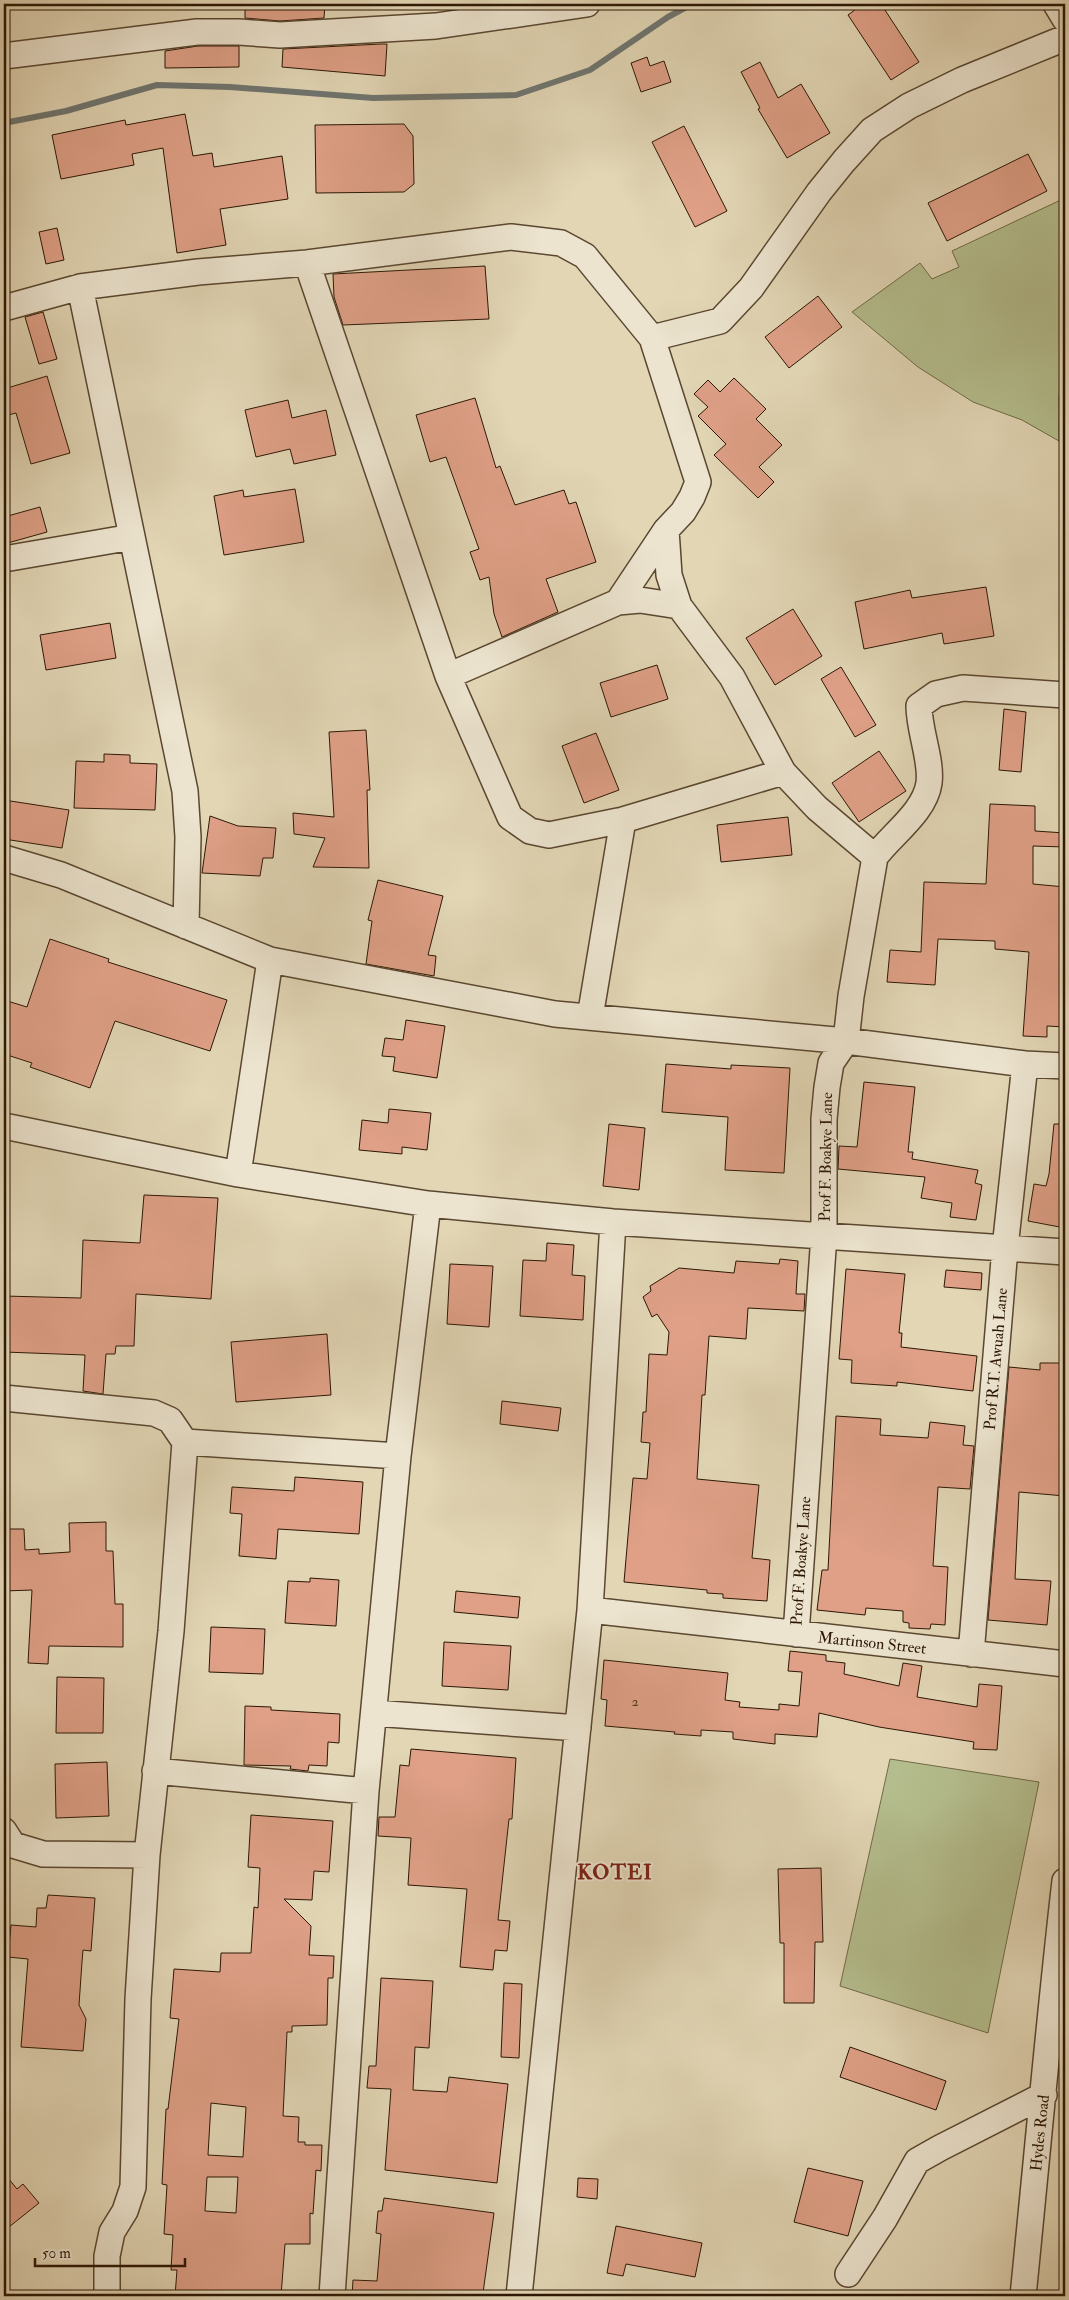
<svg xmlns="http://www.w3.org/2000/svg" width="1069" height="2300" viewBox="0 0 1069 2300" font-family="'IM FELL Double Pica',serif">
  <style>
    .green { fill: #b4bd8d; stroke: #706a48 }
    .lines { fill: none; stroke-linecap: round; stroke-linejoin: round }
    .stream { stroke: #6f7671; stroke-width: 6 }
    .building { fill: #dfa087; stroke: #2c1704; fill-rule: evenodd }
    .minor-casing { stroke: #5a4730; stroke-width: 28 }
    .minor { stroke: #ece4cf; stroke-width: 25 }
    .labels { text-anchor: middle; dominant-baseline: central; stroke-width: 4; stroke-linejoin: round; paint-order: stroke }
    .number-label { font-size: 14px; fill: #593925 }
    .street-label { font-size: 16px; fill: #2c1704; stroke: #ece4cf }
    .district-label { font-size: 21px; font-weight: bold; letter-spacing: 1px; fill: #7a1f14; stroke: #ece4cf }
  </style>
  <rect width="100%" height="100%" fill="#e2d6b5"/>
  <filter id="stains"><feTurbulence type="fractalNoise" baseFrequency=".004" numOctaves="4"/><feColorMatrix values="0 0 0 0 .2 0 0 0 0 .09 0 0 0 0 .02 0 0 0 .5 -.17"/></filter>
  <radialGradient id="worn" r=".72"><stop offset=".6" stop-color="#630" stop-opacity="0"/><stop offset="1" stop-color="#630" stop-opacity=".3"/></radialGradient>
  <path class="green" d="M1065,198v197h-6v46l-37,-21 -49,-18 -55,-35 -66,-55 68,-49 12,16 27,-12 -7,-16z
    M890,1759l149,23 -51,251 -148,-47z"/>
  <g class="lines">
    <path class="stream" d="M4,123l62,-12 91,-26 73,2 143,11 143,-3 74,-25 78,-53 24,-13"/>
  </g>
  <path class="building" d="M245,4h80l-1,14 -44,3 -35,-3z
    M854,4h27l38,58 -28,18 -43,-65 8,-6z
    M381,44h6l-2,32 -103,-9 1,-18z
    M198,46h41v21l-74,1v-17z
    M647,57l3,9 14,-5 7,21 -30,10 -10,-29z
    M760,62l18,36 23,-14 29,49 -43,25 -29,-49 2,-1 -19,-36z
    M185,114l8,42 19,-3 2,14 68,-11 6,43 -68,10 6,36 -49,8 -14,-105 -31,6 2,11 -73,14 -9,-44 73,-15 1,5z
    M404,124l9,12 1,48 -10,8 -88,1 -1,-68z
    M684,126l43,85 -32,16 -43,-85z
    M1028,154l19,37 -100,50 -19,-38z
    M57,228l7,32 -18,4 -7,-32z
    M485,266l4,53 -146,6 -9,-28 -1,-23z
    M818,296l24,31 -53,41 -24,-31z
    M43,312l14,47 -18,5 -14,-47z
    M47,376l23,77 -39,11 -15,-51 -8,2 -4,-15v-11z
    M734,378l32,31 -10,10 26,26 -23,22 15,15 -16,16 -44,-43 12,-11 -28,-28 10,-9 -14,-13 14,-14 12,12z
    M475,398l21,70 4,-2 15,39 49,-15 5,14 7,-2 20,60 -50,17 12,33 -56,25 -8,-23 -5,-37 -9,3 -10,-28 9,-3 -33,-92 -16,5 -14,-47z
    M288,400l4,18 34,-8 10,45 -42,9 -4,-15 -34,8 -11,-47z
    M295,489l9,53 -80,13 -10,-59 29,-6 1,7z
    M40,507l7,25 -43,12v-27z
    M986,587l8,49 -50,8 -2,-11 -78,16 -9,-47 55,-12 2,8z
    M793,609l29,47 -47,29 -29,-47z
    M110,623l6,35 -70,12 -6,-35z
    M657,665l11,34 -57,18 -11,-34z
    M841,667l35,58 -21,12 -34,-58z
    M1004,709l22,3 -5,60 -22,-2z
    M366,730l4,60h-3l2,78 -56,-1 12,-29 -31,-4 -1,-21 41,4 -5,-85z
    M596,733l23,57 -35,13 -22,-57z
    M879,751l27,40 -47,31 -27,-39z
    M104,754l26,1v8l27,1 -2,46 -81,-2 2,-47 28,1z
    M4,800l65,10 -7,38 -58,-9z
    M990,804l45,2v25l30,2v14l-32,-1v38l32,3v140l-18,-1v11l-24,-1 6,-84 -34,-3v-8l-57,-2 -3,46 -48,-3 3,-32 31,2 3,-70 62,2z
    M210,816l28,10 38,2 -3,30h-10l-3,18 -58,-3z
    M788,817l4,38 -71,7 -4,-37z
    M378,880l65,16 -15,59 8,1 -2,20 -68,-12 6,-43 -4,-1z
    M50,939l59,20 -1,3 119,38 -17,51 -95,-30 -25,67 -60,-21 2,-4 -28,-9v-54l23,7z
    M406,1020l39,6 -8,52 -44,-7 2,-14 -13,-1 3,-18 18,2z
    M666,1064l65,5v-4l59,3 -6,105 -59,-3 3,-53 -66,-5z
    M864,1082l51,5 -7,65h5l-1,7 66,11 -3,13 7,2 -6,35 -26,-3 2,-14 -31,-5 4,-21 -87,-8 1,-23 18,1z
    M389,1109l42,4 -4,37 -25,-3v7l-43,-4 3,-30 26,3z
    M609,1124l36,4 -6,62 -36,-4z
    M1054,1124h11v104l-37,-7 6,-37 12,2 3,-12z
    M144,1195l74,3 -7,101 -75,-5 -2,52h-18l-1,8h-9l-3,40 -20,-3 2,-36 -81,-3v-56l77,2 2,-58 57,3z
    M547,1243l27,2 -2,30 13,1 -2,44 -63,-4 3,-56 23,1z
    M780,1259l18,2 -2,33h9l-1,17 -56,-3 -2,31 -37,-3 -4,59h-3l-5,84 62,6 -7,73 18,2 -3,41 -44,-3v-4l-16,-1v-3l-83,-8 9,-104 14,1 3,-36 -9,-1 2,-30h3l3,-58 18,1 2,-23 -12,-18 -5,3 -9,-20 8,-6 -1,-5 29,-18 55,5 2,-12 43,3z
    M450,1264l43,2 -4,61 -42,-3z
    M846,1269l59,5 -6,59h3l-1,14 76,9 -4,35 -76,-9v4l-46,-3 1,-23 -13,-1z
    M946,1270l36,3 -1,17 -37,-3z
    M327,1334l4,61 -95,7 -5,-60z
    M1040,1363h25v133l-46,-4 -4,87 36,2 -4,44 -59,-5 21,-253 31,3z
    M502,1401l59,7 -3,23 -58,-7z
    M836,1416l45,3 -1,16 48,3 2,-16 35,4 -2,19 11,1 -4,43 -32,-2 -5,79 15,1 -3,58 -14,-1 -1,5 -21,-1v-5l-6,-1v-11l-37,-3 -1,7 -48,-5 5,-40h6z
    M295,1477l68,5 -4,52 -81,-5 -2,30 -37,-3 3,-42 -12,-1 2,-26 62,4z
    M106,1522v29h7l2,53h8v43l-74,-1 -1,18 -20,-1 4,-73 -28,1v-62h20l1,21 14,-1v5l31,-2 -1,-29z
    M310,1578l29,2 -3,46 -51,-3 3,-42 22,1z
    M456,1591l64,6 -2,21 -64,-6z
    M211,1627l54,2 -2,45 -54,-2z
    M444,1642l67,4 -3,44 -66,-4z
    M790,1651l36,4v6l19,2 -1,11 55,12 4,-23 19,3 -5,31 60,10 2,-23 23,2 -5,64 -24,-1 1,-7 -95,-15 -60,-14 -2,24 -42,-3v10l-42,-5v-7l-32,-2v6l-27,-2 1,-2 -70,-6 2,-26 -6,-1 3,-39 124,13 -3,27 15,2 -1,5 40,3v-6l20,2 3,-34 -14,-1z
    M57,1677l47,1 -1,55h-47z
    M245,1706l26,1v3l69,4 -1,29 -11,-1 -1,24 -18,-1 -1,6 -18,-2 1,-3 -47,-1z
    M411,1749l105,9 -4,61h-3l-11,101 12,1 -3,30 -12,-1 -2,20 -33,-3 7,-78 -59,-4 3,-47 -33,-2 1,-19h16l5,-52 9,1z
    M107,1762l2,54 -53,2 -1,-54z
    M251,1815l82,6 -4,51 -15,-1 -2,29 -28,-1 27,27 -2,29 25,1 -1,22h-5l-1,47 -35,1v6h-5l-4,84 16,1 -1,25h7v3h17l-1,26 -5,-1 -3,44 -3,-1v31h-25l-4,52h-106l2,-26h-6l2,-35 -9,-1 3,-49 -5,-1 4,-75h2l11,-90 -9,-1 4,-49 46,3 1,-19h30l3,-46 4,1 2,-40 -12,-1zM211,2103l35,4 -3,50 -35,-2zM207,2177h31l-2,36 -31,-2z
    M821,1868l2,74h-8l-1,61h-30v-60h-4l-2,-74z
    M48,1895l47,3 -4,53 -8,-1 -1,12 -3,43 7,14 -3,32 -62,-4 7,-88 -20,-2 3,-32 25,2 1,-19h9z
    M381,1978l52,3 -4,67 -14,-1 -2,43 34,2 2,-15 59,7 -11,99 -112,-13 6,-81 -24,-1 2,-22h7z
    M504,1983l18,1 -3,74 -18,-1z
    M850,2047l96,34 -10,29 -96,-33z
    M808,2168l55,13 -15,55 -54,-14z
    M4,2173l13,16 6,-5 16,19 -35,28z
    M578,2178l20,1 -1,20 -20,-2z
    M384,2198l110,15 -11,80 -10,-2v5h-121l1,-16 24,1 4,-47 -5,-1 2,-22h4z
    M616,2226l86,17 -7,34 -69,-13 -3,12 -16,-3z"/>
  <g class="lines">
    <defs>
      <path id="minor" d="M1056,4l9,15
        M4,56l193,-24h42l41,3 156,-9 151,-22
        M307,263l141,413 62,141 20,14 19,4 74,-15 160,-48
        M80,287l105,504 3,46 -2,89
        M4,308l76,-21 118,-15 109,-9 204,-26 50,6 24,13 67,82 46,144 -6,15 -9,15 -17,18 -48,72
        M652,338l68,-17 31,-33 68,-96 25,-31 28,-31 37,-24 53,-26 103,-42
        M666,530l3,45 10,31 53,71 51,95 34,36 58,49
        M4,559l128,-22
        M448,676l170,-74 22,-2 39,6
        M4,858l57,17 209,85 285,54 291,27 179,23 40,2
        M590,1017l33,-197
        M4,1126l234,48 190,30 185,18 452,30
        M238,1174l32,-214
        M4,1398l150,15 16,7 15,22 213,14
        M590,1610l475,54
        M796,1634l28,-399v-116l3,-32 4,-24 15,-22 5,-45 24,-139c16,-22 50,-45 54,-74 3,-23 -10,-52 -10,-77l17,-12 27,-6 102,7
        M971,1654l34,-406 20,-184
        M374,1713l204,15
        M155,1771l211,20
        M4,1831l9,14 30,9 104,1
        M848,2274l37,-56 32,-57 23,-13 104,-53
        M107,2296v-40l5,-24 13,-21 8,-24 5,-188 9,-144 24,-224 14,-189
        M332,2296l34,-505 32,-335 30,-252
        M519,2296l71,-686 23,-388
        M1023,2296c14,-138 26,-277 42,-415"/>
    </defs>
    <use href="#minor" class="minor-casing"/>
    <use href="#minor" class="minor"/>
  </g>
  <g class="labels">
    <g class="number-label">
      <text x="635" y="1701">2</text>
    </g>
    <g class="street-label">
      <text transform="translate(826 1157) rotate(-89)">Prof F. Boakye Lane</text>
      <text transform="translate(996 1359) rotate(-85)">Prof R.T. Awuah Lane</text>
      <text transform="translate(801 1561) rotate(-86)">Prof F. Boakye Lane</text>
      <text transform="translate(872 1643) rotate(6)">Martinson Street</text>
      <text transform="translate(1040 2133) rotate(-84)">Hydes Road</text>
    </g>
    <g class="district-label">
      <text x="615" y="1872">KOTEI</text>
    </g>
  </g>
  <rect width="1069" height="2300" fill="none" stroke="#e2d6b5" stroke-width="20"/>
  <rect x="5" y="5" width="1059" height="2290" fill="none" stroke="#2c1704" stroke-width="2.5"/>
  <rect x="10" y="10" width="1049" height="2280" fill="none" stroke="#2c1704"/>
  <path d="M35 2258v8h150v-8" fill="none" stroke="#2c1704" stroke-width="2.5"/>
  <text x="42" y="2258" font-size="15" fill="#2c1704" stroke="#ece4cf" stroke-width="4" paint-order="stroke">50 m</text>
  <rect width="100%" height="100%" filter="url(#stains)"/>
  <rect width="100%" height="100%" fill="url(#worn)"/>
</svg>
